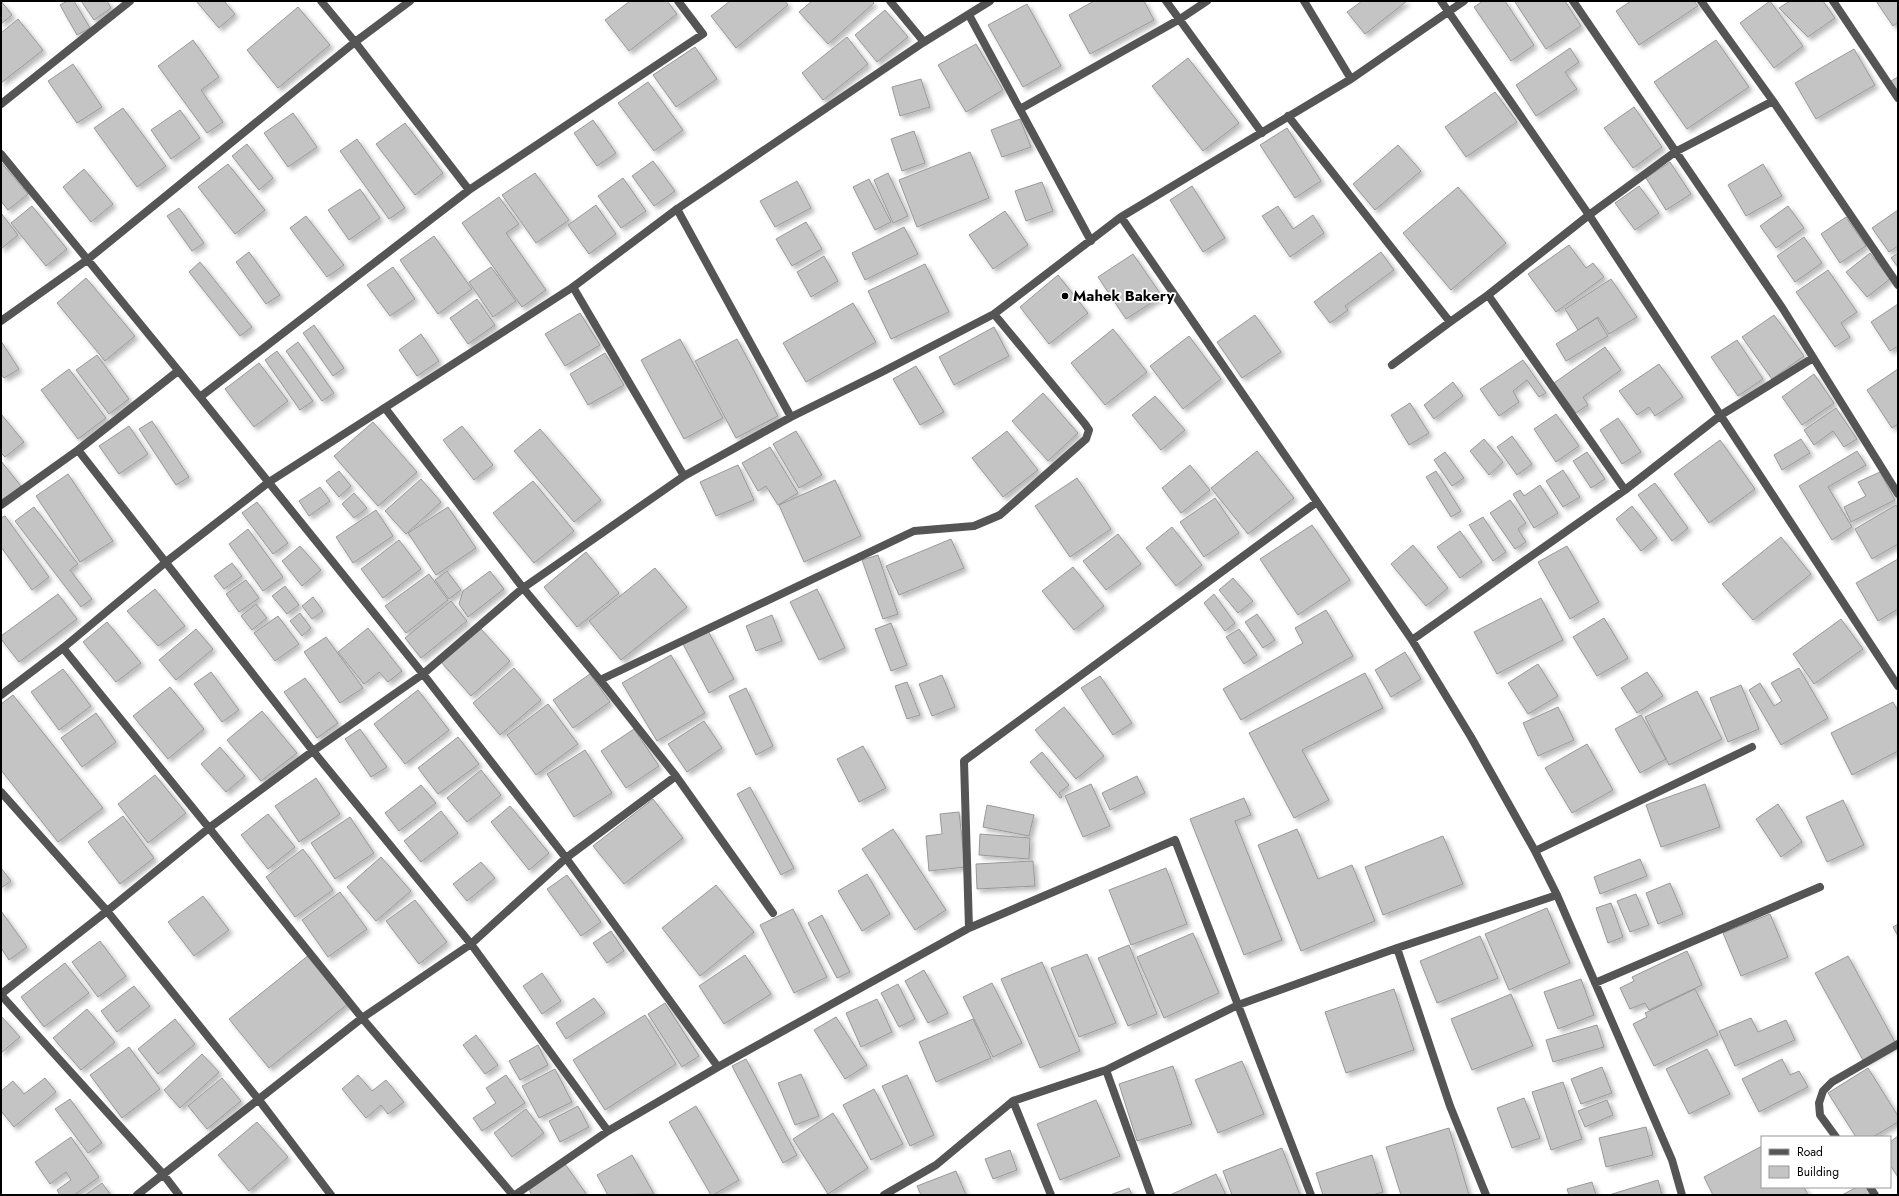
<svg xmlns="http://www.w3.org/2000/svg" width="1899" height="1196" viewBox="0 0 1899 1196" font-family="Jost,sans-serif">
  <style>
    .building { fill: #c4c4c4; stroke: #999; filter: url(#shadow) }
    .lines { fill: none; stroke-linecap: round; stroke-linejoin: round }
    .minor { stroke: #555; stroke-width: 8 }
    .tertiary { stroke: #555; stroke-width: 8 }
    .poi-dot { fill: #000; stroke: #fff; stroke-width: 1.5 }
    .labels { text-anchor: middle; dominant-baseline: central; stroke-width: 3.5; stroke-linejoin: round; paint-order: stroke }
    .poi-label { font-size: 15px; font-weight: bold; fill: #000; stroke: #fff; text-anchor: start }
  </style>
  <defs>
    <filter id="shadow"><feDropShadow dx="3.5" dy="3.5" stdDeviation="2" flood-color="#0004"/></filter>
  </defs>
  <rect width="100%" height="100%" fill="#fff"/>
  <path class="building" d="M1,1l11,14 -11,9z
    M67,1h7l16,27 -13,7 -17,-30z
    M81,1h26l4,7 -17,12z
    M196,1h28l11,13 -16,14z
    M630,1h37l10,13 -48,37 -24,-31z
    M730,1h55l3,4 -52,43 -25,-32z
    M812,1h60l2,2 -46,41 -29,-32z
    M1094,1h50l10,19 -64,34 -21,-39z
    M1362,1h45l-42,33 -18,-22z
    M1483,1h22l29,44 -23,16 -37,-54z
    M1517,1h48l16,25 -35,23 -31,-47z
    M1631,1h63l4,5 -59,39 -23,-34z
    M1770,1l33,45 -29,22 -34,-45z
    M1790,1h33l12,17 -27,19 -29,-29z
    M1876,1h22v21l-5,4z
    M1027,4l34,62 -38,21 -35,-62z
    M298,7l32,38 -52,43 -31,-38z
    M885,10l23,27 -31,25 -22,-27z
    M18,19l25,31 -42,33v-50z
    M847,37l21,27 -45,36 -21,-27z
    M193,40l26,37 -18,13 22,32 -16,11 -49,-67z
    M1716,40l33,47 -62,42 -33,-47z
    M976,44l27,46 -37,22 -28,-47z
    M695,47l22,32 -41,28 -23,-32z
    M1570,48l9,14 -14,10 12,17 -41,27 -20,-31z
    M1854,49l21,36 -59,34 -21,-36z
    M1188,58l51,65 -36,28 -51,-65z
    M73,64l29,43 -25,16 -29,-42z
    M1898,77v14l-7,-10z
    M921,79l9,28 -30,9 -8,-29z
    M648,82l35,48 -29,21 -36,-48z
    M1495,92l22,30 -51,35 -21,-30z
    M1634,107l28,40 -29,21 -29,-40z
    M123,108l43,58 -29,21 -43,-59z
    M180,110l20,28 -29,21 -20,-29z
    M293,113l24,34 -29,20 -24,-34z
    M1020,119l11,28 -29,10 -11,-27z
    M593,120l23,33 -19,13 -23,-33z
    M405,123l38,50 -28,22 -39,-51z
    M1287,128l34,53 -26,17 -35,-53z
    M914,131l11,32 -23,8 -11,-32z
    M357,139l48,69 -16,11 -49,-68z
    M247,144l26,34 -14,12 -27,-34z
    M1398,145l23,26 -46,39 -22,-26z
    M970,152l19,46 -72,29 -18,-47z
    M653,161l22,30 -21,15 -22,-30z
    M1,162l27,32 -20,16 -7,-9z
    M1670,162l21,32 -25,16 -20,-32z
    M228,164l37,46 -30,24 -37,-47z
    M1763,164l19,32 -36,20 -18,-31z
    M84,169l29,35 -22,18 -28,-35z
    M535,173l34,47 -33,23 -34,-48z
    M888,173l20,43 -15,7 -19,-43z
    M623,178l23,33 -25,17 -23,-32z
    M869,179l22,43 -16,8 -22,-43z
    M797,181l14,27 -36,19 -15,-26z
    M1042,182l11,29 -27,10 -11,-30z
    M1192,186l33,52 -22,14 -33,-52z
    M1639,186l20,27 -24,17 -20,-27z
    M1458,187l48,56 -55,47 -48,-57z
    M360,189l20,29 -31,22 -21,-30z
    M499,197l20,27 -13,9 40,57 -24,17 -60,-84z
    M596,205l20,29 -27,20 -21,-29z
    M32,206l35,43 -21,17 -35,-43z
    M1278,206l15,23 20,-14 11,18 -34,24 -28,-41z
    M1788,206l16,22 -28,20 -16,-22z
    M179,208l25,35 -12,8 -25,-35z
    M1898,210v36l-9,6 -17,-24z
    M1005,211l23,34 -35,24 -24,-34z
    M1,213l17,22 -17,14z
    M306,216l38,49 -17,12 -37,-49z
    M1846,217l20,29 -26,17 -19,-29z
    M806,222l16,27 -30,17 -16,-27z
    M904,227l14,27 -53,26 -13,-27z
    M434,236l38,53 -34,25 -38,-54z
    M1804,237l18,26 -27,19 -18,-26z
    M1569,245l17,23 7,-5 11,14 -48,35 -28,-38z
    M249,252l31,43 -14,9 -30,-42z
    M1381,252l13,18 -49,36 3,4 -18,13 -16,-21z
    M1870,253l20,26 -23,18 -21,-25z
    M1898,253v14l-7,-9z
    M1133,254l29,42 -36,23 -28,-42z
    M824,256l14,25 -27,16 -14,-25z
    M200,262l52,65 -12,9 -51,-64z
    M925,264l24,48 -58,27 -23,-48z
    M393,267l22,32 -25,17 -23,-31z
    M491,267l25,34 -23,16 -24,-35z
    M1828,270l29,42 -16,11 9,14 -15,10 -39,-55z
    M1058,275l30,38 -39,31 -29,-37z
    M86,278l49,58 -30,25 -48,-58z
    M1611,279l26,38 -28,17 -11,-17 -20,13 -13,-21z
    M477,299l18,26 -27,19 -18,-26z
    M853,303l23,39 -70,40 -23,-39z
    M1898,304v42l-8,5 -19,-29z
    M580,313l20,32 -35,21 -20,-32z
    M1255,315l26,37 -39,26 -25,-36z
    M1774,315l30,41 -32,23 -30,-42z
    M1597,318l11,18 -42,25 -10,-17z
    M314,325l30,43 -11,8 -30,-43z
    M994,327l15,29 -55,29 -15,-28z
    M1113,329l34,43 -42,33 -34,-42z
    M421,334l18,27 -22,15 -18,-26z
    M1189,336l32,43 -38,30 -33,-43z
    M680,339l43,79 -39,21 -43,-79z
    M737,339l41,77 -42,22 -41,-77z
    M1737,340l26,39 -25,17 -27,-39z
    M1,341l18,28 -15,9 -3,-4z
    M298,342l36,51 -12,8 -36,-50z
    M1605,347l16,23 -38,27 5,8 -12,8 -22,-30z
    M277,351l36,50 -13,9 -35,-50z
    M605,353l19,32 -36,20 -18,-31z
    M97,355l32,44 -20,15 -33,-44z
    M1523,360l23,33 -7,4 -12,-17 -14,11 6,11 -20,14 -19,-27z
    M259,363l29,38 -34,26 -29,-38z
    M1659,364l24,33 -28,19 -6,-9 -12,8 -18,-24z
    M916,366l28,46 -24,13 -27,-46z
    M69,369l37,49 -28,21 -37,-49z
    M1898,369v55l-6,4 -25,-38z
    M1814,374l20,29 -32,22 -20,-28z
    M1453,382l10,14 -29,23 -10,-14z
    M1043,393l35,40 -30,28 -36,-40z
    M1155,396l30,34 -24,20 -29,-35z
    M1410,403l19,30 -20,12 -18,-30z
    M1836,408l21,31 -13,8 -11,-16 -19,14 -10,-15z
    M1,414l23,28 -19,15 -4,-4z
    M1556,414l23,32 -23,16 -22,-33z
    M1618,418l23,34 -19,12 -22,-34z
    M152,421l37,56 -13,8 -37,-56z
    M373,422l44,50 -39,34 -44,-50z
    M129,426l19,28 -29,20 -20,-28z
    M462,426l31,39 -19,15 -31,-40z
    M540,429l61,71 -27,22 -60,-71z
    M796,431l26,44 -23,13 -26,-44z
    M1007,431l31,39 -35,27 -31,-39z
    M1512,436l20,28 -15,11 -20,-28z
    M1484,439l19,23 -14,13 -19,-24z
    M1801,439l9,14 -28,17 -8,-15z
    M1720,440l35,49 -46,34 -35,-49z
    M770,447l28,46 -20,12 -12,-19 -8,5 -16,-28z
    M1257,451l37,47 -46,36 -37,-46z
    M1857,451l9,14 -38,22 24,40 -20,13 -33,-54z
    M1445,452l19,26 -12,8 -18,-26z
    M1587,452l18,27 -14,9 -18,-27z
    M1,461l20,25 -20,16z
    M738,465l16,35 -38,16 -16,-34z
    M1190,465l20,25 -29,23 -19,-25z
    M1563,470l17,27 -17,10 -17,-26z
    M339,471l12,15 -12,11 -13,-16z
    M1436,471l25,40 -10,6 -25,-40z
    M1880,472l15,28 -44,22 -7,-15 22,-11 -8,-14z
    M68,474l45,67 -33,21 -44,-66z
    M1077,478l34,51 -41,28 -35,-51z
    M421,479l20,23 -35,32 -21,-23z
    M835,480l26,56 -57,26 -25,-57z
    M533,481l41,50 -40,32 -41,-50z
    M1655,483l33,45 -16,13 -34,-46z
    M1540,485l18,28 -24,15 -21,-34 7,-4 4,6z
    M320,487l10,14 -21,15 -10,-15z
    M354,493l13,15 -13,10 -12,-14z
    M1215,498l24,35 -35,24 -24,-35z
    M1510,500l16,23 -8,6 8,13 -11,7 -25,-36z
    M257,502l31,41 -15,11 -31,-41z
    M1896,505l2,4v35l-26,15 -17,-30z
    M1632,506l25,32 -16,13 -25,-32z
    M34,507l44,57 -8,6 22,29 -11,8 -66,-86z
    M448,507l28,41 -40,27 -28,-42z
    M376,510l17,26 -40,27 -17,-26z
    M5,516l44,61 -17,13 -31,-43v-29z
    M1483,517l23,35 -13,9 -24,-36z
    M1312,525l38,55 -52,35 -38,-56z
    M1172,527l30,38 -26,21 -30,-38z
    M248,529l35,48 -20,14 -34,-47z
    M1460,531l22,31 -22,16 -23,-31z
    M1118,534l23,30 -35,26 -23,-29z
    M1781,537l30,37 -58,46 -31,-36z
    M951,539l13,29 -65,27 -13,-29z
    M399,540l22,29 -38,29 -22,-29z
    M1413,545l35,43 -22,18 -35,-42z
    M300,546l21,24 -19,16 -20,-25z
    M1567,546l32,56 -29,17 -32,-57z
    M586,552l33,41 -42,34 -33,-40z
    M878,555l20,59 -15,5 -21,-59z
    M1898,559v50l-20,12 -22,-38z
    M232,563l10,13 -18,13 -10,-13z
    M1073,567l31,39 -30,24 -32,-39z
    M655,568l32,39 -66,53 -32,-39z
    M447,571l14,19 -12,9 -14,-19z
    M490,571l14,18 -36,28 -9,-13 4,-13z
    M429,574l19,26 -42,33 -21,-27z
    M1233,578l20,23 -15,12 -19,-23z
    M246,580l13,18 -20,14 -13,-18z
    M285,586l14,19 -12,9 -15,-18z
    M155,589l30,37 -27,20 -31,-35z
    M817,589l28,59 -26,12 -29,-58z
    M58,594l19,25 -58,43 -18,-23v-3z
    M1214,594l21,29 -10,8 -21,-28z
    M313,597l10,14 -11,8 -10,-13z
    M1541,598l22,42 -66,34 -23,-42z
    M451,601l16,20 -46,37 -16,-20z
    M256,604l11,14 -15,12 -11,-14z
    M1326,610l27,46 -112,64 -18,-31 80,-46 -8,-15z
    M300,613l11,15 -9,8 -12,-15z
    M1257,614l18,26 -12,8 -18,-26z
    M772,615l10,26 -26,10 -10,-25z
    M278,616l21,28 -24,17 -21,-28z
    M1604,618l24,40 -31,18 -24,-39z
    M1841,619l22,30 -49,35 -21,-30z
    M107,622l34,41 -25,19 -33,-40z
    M891,623l16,42 -16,6 -16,-42z
    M368,628l34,43 -14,11 -9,-10 -15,12 -26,-32z
    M480,628l30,33 -39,35 -30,-34z
    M196,629l17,20 -37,31 -17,-20z
    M1239,629l18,26 -13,9 -18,-27z
    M708,631l26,48 -25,14 -26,-49z
    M326,637l37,51 -23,15 -36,-51z
    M1405,652l16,27 -30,18 -16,-27z
    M671,655l34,58 -48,28 -35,-58z
    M1538,664l20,32 -30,18 -20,-31z
    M514,668l27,32 -41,35 -27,-32z
    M1799,668l29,50 -47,27 -32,-55 11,-7 14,23 8,-5 -11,-18z
    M63,669l28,37 -32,24 -28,-38z
    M211,672l28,38 -17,12 -28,-38z
    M1647,672l16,24 -26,17 -16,-25z
    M1365,673l18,35 -81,42 27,50 -35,18 -45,-85z
    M590,674l20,28 -37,26 -20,-28z
    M942,675l13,32 -23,9 -13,-32z
    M1100,676l32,47 -19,12 -32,-47z
    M305,678l33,45 -21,15 -33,-46z
    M907,682l13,33 -13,4 -12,-33z
    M1741,685l18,44 -31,13 -18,-44z
    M170,687l34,42 -36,30 -35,-43z
    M746,688l27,58 -17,9 -27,-59z
    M418,690l31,40 -44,34 -31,-40z
    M1697,691l25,48 -53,26 -24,-48z
    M13,695l90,113 -45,34 -57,-72v-66z
    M1893,702l5,9v40l-46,24 -21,-42z
    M548,704l30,40 -42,31 -29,-40z
    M1064,707l40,49 -28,23 -41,-49z
    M1558,707l16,33 -36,16 -15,-33z
    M262,711l35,42 -36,28 -34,-41z
    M96,713l20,29 -34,25 -21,-29z
    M1641,715l25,44 -26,14 -25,-44z
    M704,721l18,27 -35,24 -19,-28z
    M360,729l27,38 -16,10 -26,-38z
    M634,729l25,37 -33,22 -25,-37z
    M458,737l21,27 -41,30 -20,-26z
    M1587,744l26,46 -41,23 -27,-45z
    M863,746l23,42 -27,14 -22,-43z
    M220,747l25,29 -19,16 -25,-28z
    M585,750l27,43 -38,24 -27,-43z
    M1042,752l27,33 -10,8 3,4 -2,1 -30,-36z
    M481,770l20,25 -34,27 -20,-24z
    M155,775l31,38 -38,30 -30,-39z
    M1137,776l8,17 -35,17 -8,-17z
    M316,778l24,36 -41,28 -24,-36z
    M1091,784l19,42 -27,11 -18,-41z
    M1705,784l15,43 -59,20 -15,-42z
    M421,785l15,18 -37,28 -14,-18z
    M750,787l44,81 -13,7 -44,-81z
    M1244,798l7,17 -16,6 47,119 -38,15 -54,-136z
    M653,799l30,39 -59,46 -31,-38z
    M1843,800l21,45 -37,17 -21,-45z
    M1778,804l24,38 -21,15 -25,-38z
    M987,805l47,10 -5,21 -46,-9z
    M510,806l39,47 -20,17 -38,-48z
    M441,811l17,22 -37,29 -17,-21z
    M959,812l6,55 -36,4 -3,-35 16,-2 -2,-20z
    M268,814l27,33 -27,22 -27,-34z
    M123,816l31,42 -34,26 -32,-42z
    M350,817l24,36 -39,26 -24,-36z
    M893,829l53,81 -31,20 -53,-81z
    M1297,829l21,50 34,-14 23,56 -74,30 -43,-106z
    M980,834l50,4 -1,21 -50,-4z
    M1443,836l20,48 -80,31 -18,-48z
    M303,849l30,41 -38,27 -29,-40z
    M381,857l30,34 -35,30 -29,-34z
    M1640,859l7,17 -47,18 -6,-17z
    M1033,861l2,25 -58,3 -1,-25z
    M481,862l14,16 -28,23 -14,-17z
    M1,868l10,13 -10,7z
    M1166,868l21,56 -56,21 -22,-55z
    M867,874l23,40 -28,17 -24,-40z
    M567,875l34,47 -20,14 -34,-47z
    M1670,883l13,31 -25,10 -12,-31z
    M716,885l38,47 -54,44 -38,-48z
    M340,892l27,37 -39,28 -26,-37z
    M1636,894l13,31 -19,7 -13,-31z
    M203,896l26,34 -35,26 -26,-34z
    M415,900l32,42 -28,22 -33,-43z
    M1611,903l12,34 -15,6 -12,-35z
    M1547,908l23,55 -61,27 -24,-56z
    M793,909l34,68 -33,16 -34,-68z
    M1,911l26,36 -18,13 -8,-12z
    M1770,914l18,43 -47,19 -18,-43z
    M822,915l28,57 -13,6 -29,-55z
    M1898,924v12l-5,-9z
    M611,931l13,20 -17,12 -14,-20z
    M1193,933l26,60 -55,25 -27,-61z
    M1480,936l18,42 -61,25 -17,-42z
    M100,941l26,35 -28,21 -26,-35z
    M1129,945l28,69 -29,12 -30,-68z
    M1687,951l15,34 -53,25 -4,-7 -15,6 -10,-21 14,-7 -2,-4z
    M1087,954l29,69 -37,14 -28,-69z
    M309,955l40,48 -80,65 -40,-49z
    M745,955l26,39 -47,30 -25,-38z
    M1848,956l48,88 -32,18 -49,-89z
    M1042,962l38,89 -40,17 -39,-89z
    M65,963l24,30 -45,34 -23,-30z
    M924,970l24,43 -20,10 -23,-42z
    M542,973l19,28 -19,13 -19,-28z
    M1581,979l13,36 -36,14 -14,-37z
    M992,983l30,60 -29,14 -30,-60z
    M898,984l17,35 -16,8 -18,-34z
    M134,986l16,20 -33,26 -16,-21z
    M1394,989l20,61 -68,23 -21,-61z
    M1695,989l23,46 -64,31 -21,-42 14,-7 -2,-4z
    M1511,994l22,52 -61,24 -21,-51z
    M594,998l11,15 -39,26 -10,-16z
    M877,999l15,33 -31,15 -15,-34z
    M665,1003l34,53 -17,11 -34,-53z
    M87,1009l28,33 -34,28 -28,-32z
    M645,1015l31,49 -71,46 -32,-50z
    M1,1016l19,21 -19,16z
    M836,1017l31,48 -22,14 -31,-49z
    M1751,1018l7,14 28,-12 9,20 -60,26 -16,-35z
    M175,1019l20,25 -37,30 -20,-25z
    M973,1019l18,39 -55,24 -17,-40z
    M1597,1025l7,22 -51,15 -7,-22z
    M476,1035l22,30 -13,9 -22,-29z
    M538,1045l10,20 -28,15 -11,-19z
    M129,1047l31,42 -38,29 -32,-43z
    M1707,1049l23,45 -41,20 -23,-45z
    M202,1054l17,18 -39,36 -16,-18z
    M746,1059l51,96 -14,8 -51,-97z
    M1782,1059l8,16 9,-4 9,16 -49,25 -17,-33z
    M1242,1061l22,53 -46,19 -23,-53z
    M1173,1066l19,58 -55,17 -18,-57z
    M1602,1067l10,26 -31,11 -10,-25z
    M1868,1068l30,48v6l-25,15h-17l-28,-44z
    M555,1069l17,33 -33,16 -17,-32z
    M801,1074l18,42 -24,9 -17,-42z
    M358,1075l14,16 14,-11 18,22 -16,12 -7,-9 -15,13 -24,-29z
    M506,1075l19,28 -43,28 -9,-13 23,-15 -10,-15z
    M907,1075l27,60 -24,11 -28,-60z
    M45,1078l11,14 -42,35 -13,-16v-20l12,-10 11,13z
    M222,1078l19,23 -34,28 -19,-23z
    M1563,1082l19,57 -31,11 -19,-58z
    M874,1089l29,55 -32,16 -28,-55z
    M1524,1098l16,40 -28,10 -15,-40z
    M70,1099l32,44 -14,10 -33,-44z
    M1096,1100l24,56 -60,24 -23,-56z
    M1607,1100l6,15 -28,12 -7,-16z
    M578,1106l11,21 -29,15 -11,-21z
    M696,1106l43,74 -26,15h-2l-42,-73z
    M526,1109l18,24 -32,24 -18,-24z
    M833,1113l35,55 -40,26 -35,-55z
    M257,1122l31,35 -39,34 -31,-36z
    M1646,1127l7,28 -47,12 -7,-29z
    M1449,1128l20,67h-68l-15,-48z
    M1898,1136v41l-8,-12v-23z
    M71,1137l28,40 -25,18h-14l-3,-5 14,-10 -5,-8 -16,12 -15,-22z
    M1762,1146v41h42l4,8h-95l-9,-18z
    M1282,1148l18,47h-68l-9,-24z
    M1010,1150l7,20 -24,9 -8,-20z
    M632,1155l22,39 -46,1 -11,-20z
    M1372,1155l11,37 -11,3h-49l-7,-22z
    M565,1164l22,31h-55l-3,-5z
    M956,1171l10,24h-45l-4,-9z
    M1216,1174l10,21h-56z
    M1658,1180l4,15h-53z
    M1592,1182l4,13h-27l-2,-6z
    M102,1183l9,12h-26z
    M1857,1187h10l5,8h-30z
    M1129,1188l3,7h-22z"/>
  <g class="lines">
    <path class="minor" d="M321,1l34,41 114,148 234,-156 -25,-33
      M890,1l34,41
      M1166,1l96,132
      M1304,1l47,78
      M1441,1l148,214 309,471
      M1573,1l210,308 115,185
      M1701,1l72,100 125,184
      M1833,1l65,97
      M969,15l122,226
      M1,104l129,-103
      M1020,109l160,-90 27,-18
      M1288,116l162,206 38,-27 101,-80 86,-63 98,-51
      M1,154l199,243 223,277 143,184 152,209
      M677,209l114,208
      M1121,217l291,423 59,97 64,114 22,44 115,265 10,35
      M573,287l111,189 107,-59 91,-45 112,-58 127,-97 230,-138 113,-78
      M1488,295l137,195
      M1,321l86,-61 268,-218 55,-41
      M1392,365l58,-43
      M200,397l269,-207
      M385,408l138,180 161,-112
      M78,450l235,301 110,-77 100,-86 77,92 76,96 97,137
      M1317,502l-353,259 5,167 206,-88 63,165 159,-57 160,-53
      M1,505l77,-55 100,-79
      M1412,640l213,-150 96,-75 92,-57
      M63,648l146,180 104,-77 158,193 95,-86 110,-82
      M600,680l314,-149 60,-5 26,-11 86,-76 3,-9 -4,-6 -91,-110
      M1,792l106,119 102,-83 153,190 109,-74 137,187
      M1535,851l217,-104
      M1397,948l53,158 36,89
      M1595,983l225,-96
      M1,994l106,-83 152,189 72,95
      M1,995l162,179 16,21
      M1106,1070l45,125
      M1836,1137l-16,-22 -1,-12 4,-12 9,-9 66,-38
      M1870,1187l5,8
      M137,1195l225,-177 151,177
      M515,1195l93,-64 110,-64 251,-139
      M884,1195l52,-30 77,-64
      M1051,1195l-38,-94 93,-31 132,-65 73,190"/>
    <path class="tertiary" d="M1,695l62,-47 103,-86 103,-80 304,-195 104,-78 247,-167 66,-41"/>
  </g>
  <circle class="poi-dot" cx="1065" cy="296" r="4"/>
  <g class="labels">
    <g class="poi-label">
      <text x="1073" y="296">Mahek Bakery</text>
    </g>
  </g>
  <rect width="1899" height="1196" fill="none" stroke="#000000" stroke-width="4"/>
  <rect x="1761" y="1136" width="130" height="52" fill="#ffffff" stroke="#999999"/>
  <rect x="1769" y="1149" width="20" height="6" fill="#555555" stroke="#999999"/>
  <text x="1797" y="1156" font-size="12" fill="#000000">Road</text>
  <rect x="1769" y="1166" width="20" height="12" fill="#c4c4c4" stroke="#999999"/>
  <text x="1797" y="1176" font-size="12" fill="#000000">Building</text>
</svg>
